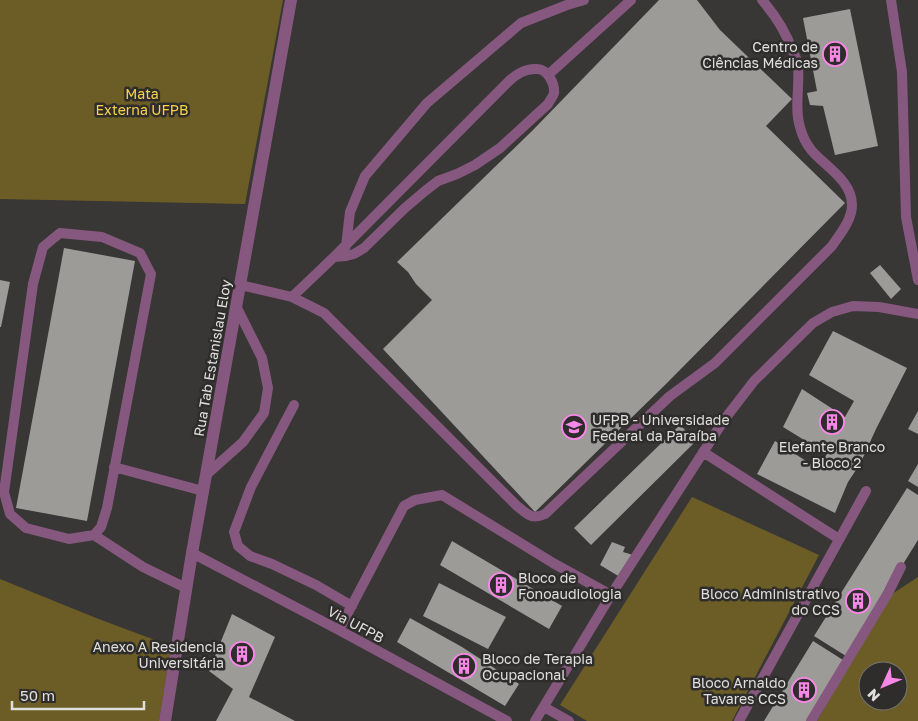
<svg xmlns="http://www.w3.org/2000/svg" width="918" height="721" viewBox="0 0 918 721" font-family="'Golos Text',sans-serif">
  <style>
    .forest { fill: #6c5d26; fill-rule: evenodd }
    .building { fill: #9c9b98 }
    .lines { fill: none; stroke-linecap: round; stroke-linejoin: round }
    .service { stroke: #87587f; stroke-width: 10 }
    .tertiary { stroke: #87587f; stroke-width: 12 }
    .labels { text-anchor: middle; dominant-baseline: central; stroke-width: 5; stroke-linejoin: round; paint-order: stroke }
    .poi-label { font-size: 14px; fill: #e0dfde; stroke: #2e2d2b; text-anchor: end }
    .park-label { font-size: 14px; fill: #f8d347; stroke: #2e2d2b }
    .street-label { font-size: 14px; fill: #e0dfde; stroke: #2e2d2b }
  </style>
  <rect width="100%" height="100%" fill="#383735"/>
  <path class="forest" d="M0,0h283l-38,204 -245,-5z
    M692,497l127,58 -87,166h-145l-27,-16z
    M918,577v144h-101l72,-125zM868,671h30v30h-30z
    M0,579l96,39 75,28 -12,75h-159z"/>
  <path class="building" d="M659,0h38l23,30 72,69 -26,27 79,77 -180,182 -130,127 -152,-163 49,-49 -16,-16 -8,-12 -11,-10 135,-131z
    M850,9l28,137 -43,9 -12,-49 -13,-1 -3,-12 10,-2 -14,-73z
    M64,248l71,13 -48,260 -71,-13z
    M880,265l21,24 -10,10 -21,-26z
    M0,280l10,2 -9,45h-1z
    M833,331l74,37 -31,61 -16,35 -12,18 -13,31 -78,-39 18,-33 42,27 10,-14 -44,-27 19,-38 43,28 9,-16 -45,-26z
    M918,411v23l-10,-5z
    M680,425l16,16 -105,104 -17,-17z
    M918,464v23l-10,-6z
    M907,488l11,7v45l-72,116 -32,-20z
    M452,541l110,65 -13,23 -109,-64z
    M612,542l13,5 -2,5 10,3 -13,22 -20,-12z
    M439,583l67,34 -18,32 -65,-33z
    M232,614l43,23 -26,60 46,24h-79l17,-32 -24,-18z
    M410,618l52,29 57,37 -14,22 -108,-64z
    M813,641l30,19 -37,61h-42z"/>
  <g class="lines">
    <path class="service" d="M891,0l11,72 4,145 12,63
      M548,75l83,-75
      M60,233l42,4 38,16 11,21 -44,234 -6,19 -7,8 -25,4 -43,-11 -16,-14 -6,-22 29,-208 10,-37z
      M346,246l4,-34 15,-36 62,-73 94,-80 46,-18 17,-5
      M240,285l52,12 32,16 193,193c12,9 14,14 28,8l125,-118 45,-33 117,-117c8,-12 20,-26 20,-41 0,-24 -26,-38 -40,-54 -5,-6 -10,-16 -12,-24 -6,-19 0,-41 -2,-61 0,-5 -3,-10 -5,-14 -7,-20 -17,-36 -31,-52
      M292,297l42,-40 174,-175c7,-7 18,-14 29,-13 10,0 18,14 17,24 -1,4 -4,7 -6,11l-48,44 -25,17 -18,9 -19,7 -13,10 -20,17 -41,40 -10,6 -8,2 -12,1
      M294,405l-43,82 -17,45 4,14 12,10 22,8 44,21 36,21
      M703,452l136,87
      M114,467l89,24
      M206,475l37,-33 21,-29 4,-25 -6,-30 -26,-52
      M94,535l49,32 43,21
      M192,553l147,77 168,91
      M339,630l65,-124 11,-6 27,-5 111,68 58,32
      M544,707l25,14
      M535,721l76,-126 113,-175 30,-39 59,-58 19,-11 21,-6 26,1 39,7
      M739,721l127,-230
      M811,721l77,-128 13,-26"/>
    <path class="tertiary" d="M165,721l27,-168 99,-553"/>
  </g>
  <defs>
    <symbol id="building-ring" viewBox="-11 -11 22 22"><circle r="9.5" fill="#2e2d2b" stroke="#f987e8" stroke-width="1.5"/><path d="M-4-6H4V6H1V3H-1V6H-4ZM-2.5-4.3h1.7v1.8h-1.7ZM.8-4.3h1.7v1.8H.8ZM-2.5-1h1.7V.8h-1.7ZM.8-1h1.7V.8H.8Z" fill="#f987e8"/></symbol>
    <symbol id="university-ring" viewBox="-11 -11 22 22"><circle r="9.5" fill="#2e2d2b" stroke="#f987e8" stroke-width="1.5"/><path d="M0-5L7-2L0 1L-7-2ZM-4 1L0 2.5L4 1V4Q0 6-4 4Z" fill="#f987e8"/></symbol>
  </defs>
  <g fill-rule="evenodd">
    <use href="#building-ring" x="821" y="40" width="28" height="28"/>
    <use href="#building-ring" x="818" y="408" width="28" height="28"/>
    <use href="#university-ring" x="560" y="413" width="28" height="28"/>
    <use href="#building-ring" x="487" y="571" width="28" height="28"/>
    <use href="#building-ring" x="844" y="587" width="28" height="28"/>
    <use href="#building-ring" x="228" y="640" width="28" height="28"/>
    <use href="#building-ring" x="450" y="652" width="28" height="28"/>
    <use href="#building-ring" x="790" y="676" width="28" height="28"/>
  </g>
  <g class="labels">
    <g class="poi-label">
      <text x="818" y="46">Centro de<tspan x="818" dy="16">Ciências Médicas</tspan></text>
      <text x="592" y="419" text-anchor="start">UFPB - Universidade<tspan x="592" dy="16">Federal da Paraíba</tspan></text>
      <text x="832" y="446" text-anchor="middle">Elefante Branco<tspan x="832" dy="16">- Bloco 2</tspan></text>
      <text x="518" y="577" text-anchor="start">Bloco de<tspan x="518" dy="16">Fonoaudiologia</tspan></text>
      <text x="840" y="593">Bloco Administrativo<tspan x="840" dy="16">do CCS</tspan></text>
      <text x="224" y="646">Anexo A Residencia<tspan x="224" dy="16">Universitária</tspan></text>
      <text x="482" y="658" text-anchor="start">Bloco de Terapia<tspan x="482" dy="16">Ocupacional</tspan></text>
      <text x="786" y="682">Bloco Arnaldo<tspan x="786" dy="16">Tavares CCS</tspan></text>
    </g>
    <g class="park-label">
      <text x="142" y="93">Mata<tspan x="142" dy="16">Externa UFPB</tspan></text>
    </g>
    <g class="street-label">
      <text transform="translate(212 358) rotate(-80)">Rua Tab Estanislau Eloy</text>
      <text transform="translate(356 624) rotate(28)">Via UFPB</text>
    </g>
  </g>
  <g transform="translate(883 686) rotate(226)"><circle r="24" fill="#2e2d2b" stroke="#757473"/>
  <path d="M0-4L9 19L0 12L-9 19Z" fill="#f987e8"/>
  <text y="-8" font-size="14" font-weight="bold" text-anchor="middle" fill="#e0dfde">N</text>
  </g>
  <path d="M12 701v8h132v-8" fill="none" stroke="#e0dfde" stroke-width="2.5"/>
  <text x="20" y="701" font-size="15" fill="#e0dfde" stroke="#2e2d2b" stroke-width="4" paint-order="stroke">50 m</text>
</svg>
